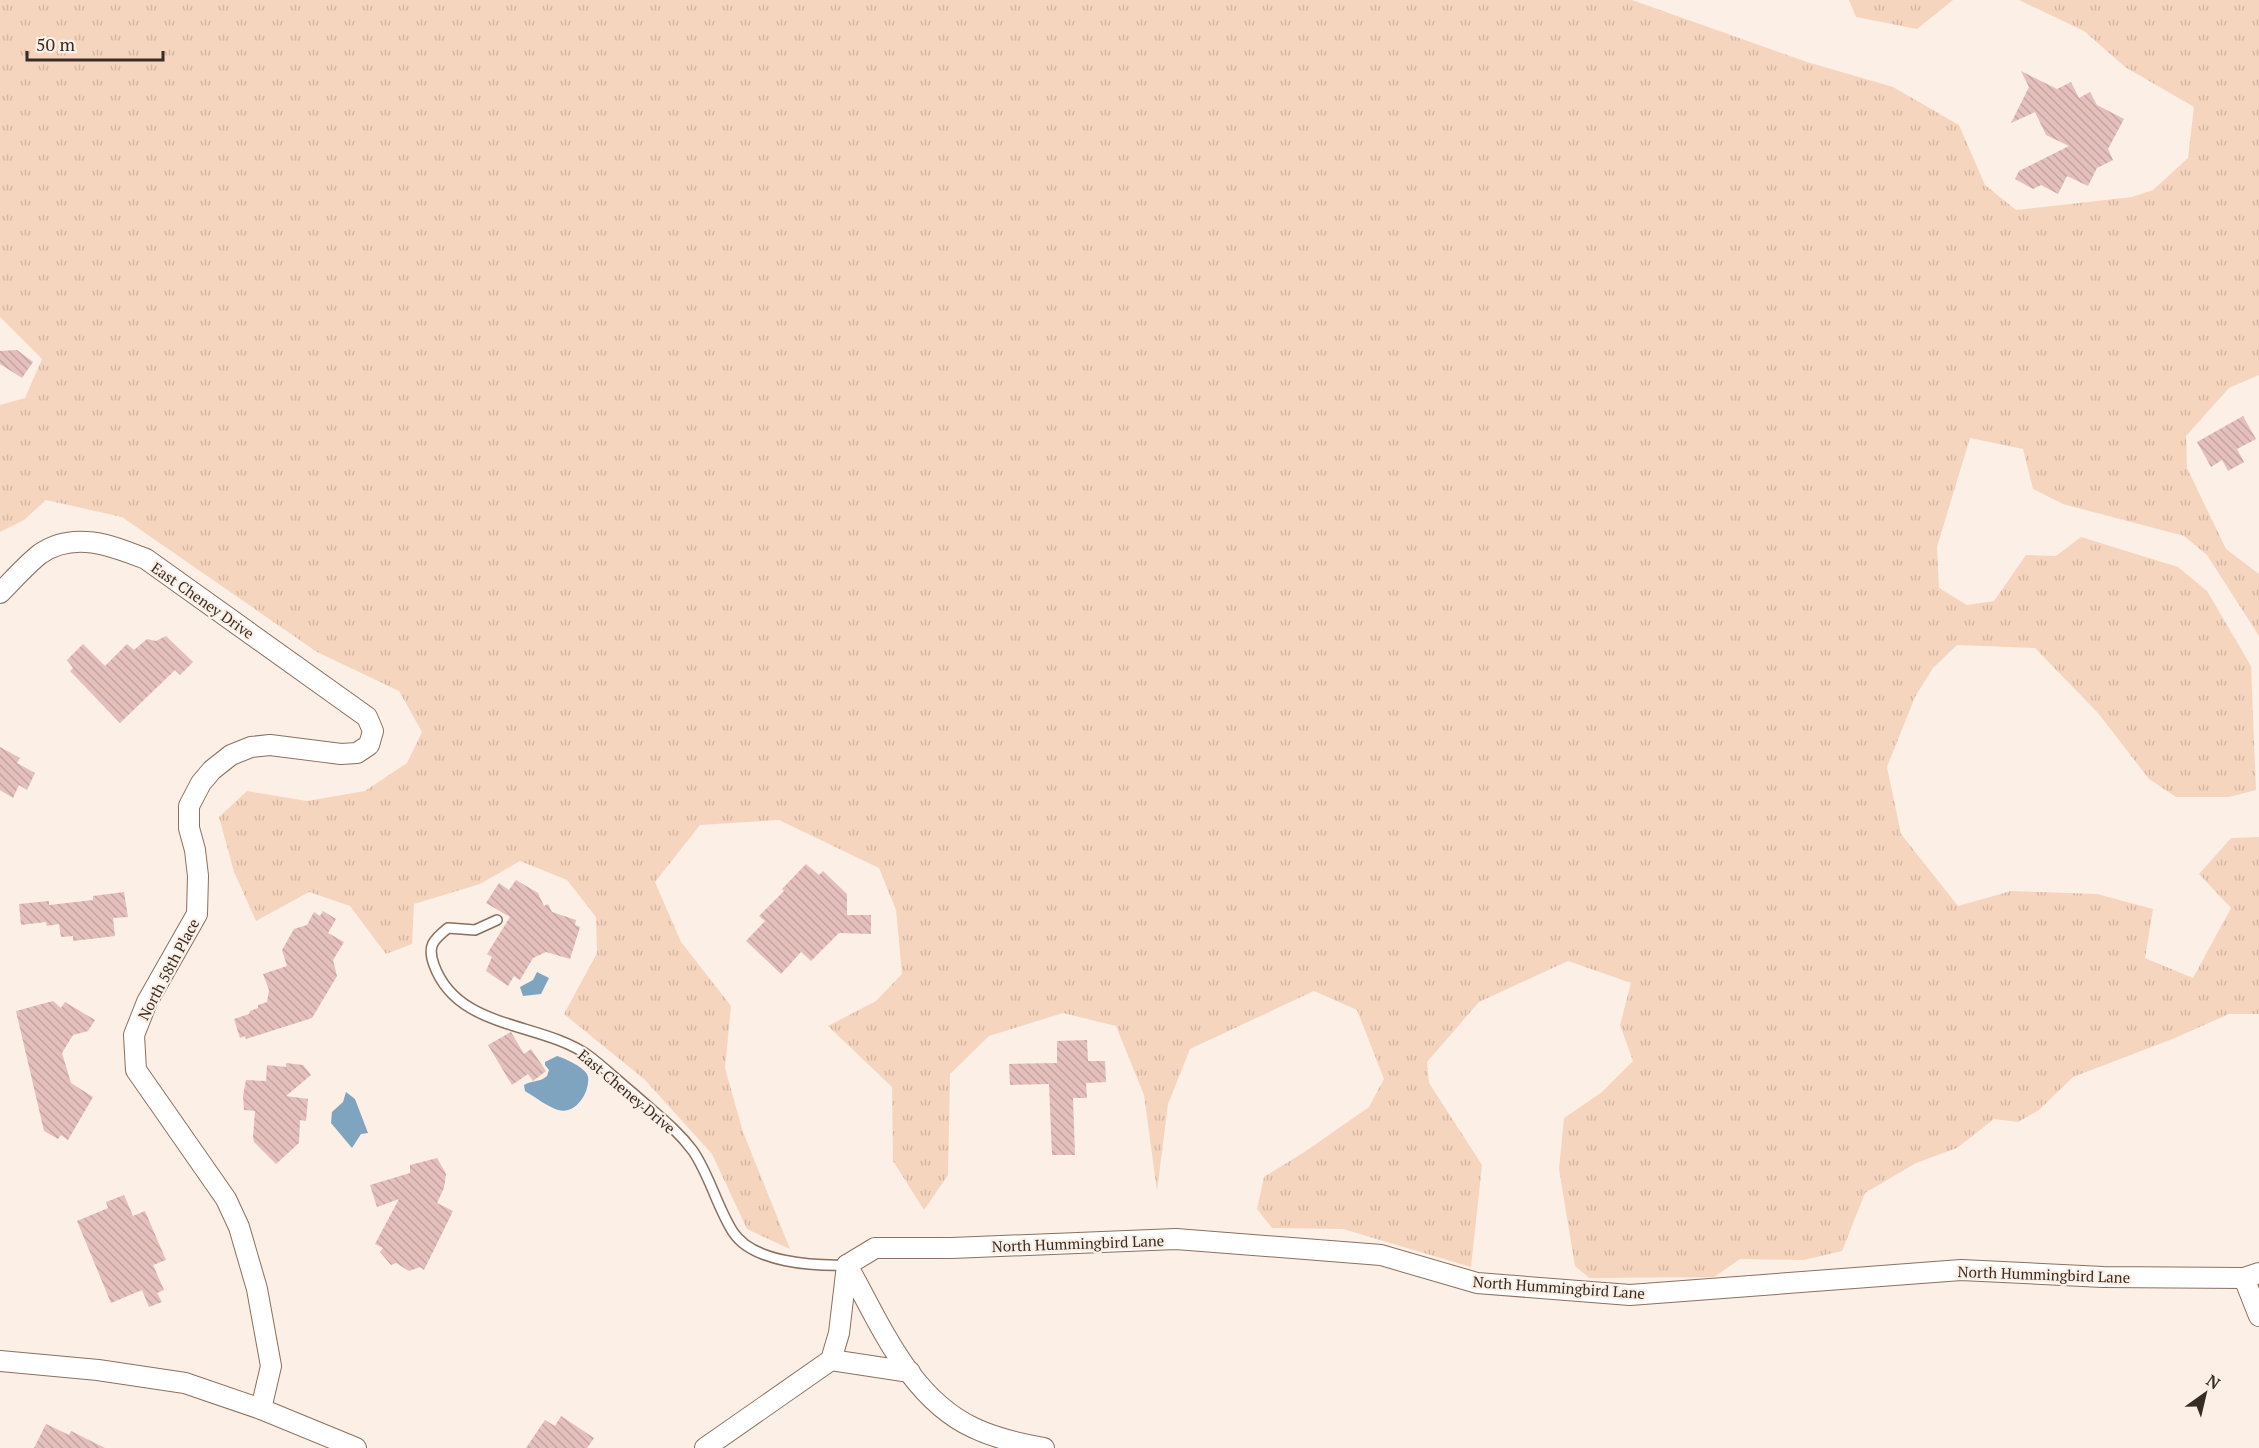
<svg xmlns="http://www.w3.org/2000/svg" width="2259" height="1448" viewBox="0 0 2259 1448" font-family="'PT Serif',serif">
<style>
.grass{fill:url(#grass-tufts)}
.water{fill:#7fa4bf}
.building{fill:url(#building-back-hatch)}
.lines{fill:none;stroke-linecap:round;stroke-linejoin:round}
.service-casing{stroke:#8b705e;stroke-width:12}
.minor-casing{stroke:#8b705e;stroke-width:22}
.service{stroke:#fff;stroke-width:9}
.minor{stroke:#fff;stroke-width:20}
.labels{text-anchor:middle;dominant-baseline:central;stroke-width:4.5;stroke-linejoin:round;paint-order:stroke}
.street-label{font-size:15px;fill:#372c24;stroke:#fbefe6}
</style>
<defs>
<pattern id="grass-tufts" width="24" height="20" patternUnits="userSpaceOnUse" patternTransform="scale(1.5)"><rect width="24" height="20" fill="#f6d5be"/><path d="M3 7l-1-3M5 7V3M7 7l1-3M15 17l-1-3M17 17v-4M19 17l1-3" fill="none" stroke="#d4b7a3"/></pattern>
<pattern id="building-back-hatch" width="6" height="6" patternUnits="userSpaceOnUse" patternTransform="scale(1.5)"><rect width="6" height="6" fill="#e4bfbb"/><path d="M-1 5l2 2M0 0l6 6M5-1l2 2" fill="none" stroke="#c4a4a1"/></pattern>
</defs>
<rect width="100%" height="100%" fill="#fbefe6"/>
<!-- grass -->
<g class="grass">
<polygon points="0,0 1632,0 1807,62 1893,87 1959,125 1985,185 2016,210 2132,197 2153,190 2188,158 2194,107 2125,67 2084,31 2019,0 2259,0 2259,375 2229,388 2186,436 2187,468 2226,549 2259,574 2259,636 2207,555 2184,536 2063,504 2033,489 2023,449 1970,438 1937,547 1939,588 1967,605 1994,601 2026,555 2056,556 2081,537 2178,567 2207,591 2251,666 2256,790 2229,797 2176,797 2149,779 2098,713 2035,648 1957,645 1933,668 1915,697 1887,767 1901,834 1958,906 2011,891 2097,894 2153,909 2145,958 2193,978 2231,908 2199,874 2231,838 2259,837 2259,1014 2229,1014 2175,1038 2073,1077 2039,1110 2018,1122 1994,1119 1957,1148 1916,1163 1865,1193 1842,1251 1804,1260 1740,1259 1714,1277 1589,1278 1575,1266 1559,1169 1564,1118 1602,1092 1633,1061 1620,1025 1631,983 1568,961 1479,1002 1427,1062 1429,1083 1482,1165 1471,1267 1343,1229 1272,1228 1257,1209 1264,1177 1306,1151 1369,1107 1384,1079 1357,1010 1314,991 1190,1049 1168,1104 1157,1191 1144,1095 1116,1026 1063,1013 989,1036 950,1074 948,1175 924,1210 893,1161 892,1087 828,1026 876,1001 902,974 896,910 879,868 779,820 700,825 655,882 681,942 731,1006 725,1068 743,1132 790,1249 747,1229 712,1154 644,1079 564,1014 597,953 596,917 567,880 520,861 480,884 414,904 412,944 386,954 350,906 309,892 256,921 234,872 219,817 247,791 307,801 365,791 407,763 422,732 399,691 317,652 122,517 46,500 24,520 0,532 0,405 25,398 42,359 0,317"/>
<polygon points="1849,0 1953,0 1917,29 1856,17"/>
</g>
<!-- water -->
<g class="water">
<polygon points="537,972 549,978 541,994 523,996 520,987 533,980"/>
<path d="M557,1056C564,1058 587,1068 588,1077C590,1091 577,1115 558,1110C548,1107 535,1097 525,1091L524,1085C532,1080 539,1083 547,1076L549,1070L545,1065V1062Z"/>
<polygon points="346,1092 355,1099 368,1133 361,1134 352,1148 331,1123 332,1112 343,1102"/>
</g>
<!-- building -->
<g class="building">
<polygon points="2021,71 2057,89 2071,82 2079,98 2090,92 2097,105 2124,119 2108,149 2113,160 2097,168 2088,186 2067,176 2058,194 2041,185 2033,189 2015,179 2019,171 2069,146 2046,135 2035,112 2011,123 2029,87"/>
<polygon points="17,350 33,362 22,378 0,364 0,351"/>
<polygon points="2243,416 2256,439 2237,449 2244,462 2228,471 2222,460 2211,467 2197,442"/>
<polygon points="166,636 193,662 180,675 175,670 120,723 70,671 73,668 67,660 83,644 105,666 127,644 134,650 147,639 156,641"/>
<polygon points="0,747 20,758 17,763 35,773 27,790 19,785 13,798 0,790"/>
<polygon points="806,864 819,875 823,871 847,894 847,915 871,915 871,934 839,933 811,961 801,952 781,974 746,941 765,921 759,916 784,891 782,889"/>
<polygon points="516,880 538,893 544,906 548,904 552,912 576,920 575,925 580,927 570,959 546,952 533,958 520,980 514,976 508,986 486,971 492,957 487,954 510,917 486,903 499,883 509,890"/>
<polygon points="124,892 128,917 113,918 115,936 73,941 73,936 61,937 59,924 47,926 46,922 21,925 19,904 49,901 49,905 93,900 93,896"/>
<polygon points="323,911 336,919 328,933 344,942 333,960 337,976 312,1018 246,1039 245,1036 240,1038 234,1019 249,1014 250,1011 258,1008 258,1005 267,1002 269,990 263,974 287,966 282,950 294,929 307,925 314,912 320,916"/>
<polygon points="53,1001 61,1008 65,1002 95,1020 88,1031 73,1035 62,1053 71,1083 93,1097 68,1140 61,1135 58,1139 44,1131 16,1011"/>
<polygon points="511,1032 524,1054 531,1049 546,1071 533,1081 528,1074 512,1085 488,1045"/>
<polygon points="1087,1040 1088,1061 1105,1061 1106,1082 1086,1083 1087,1098 1073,1098 1075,1155 1052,1155 1049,1084 1010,1085 1009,1064 1057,1063 1057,1041"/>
<polygon points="286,1063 303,1065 311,1075 286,1096 308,1099 306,1121 300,1120 299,1143 276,1164 254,1142 253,1137 255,1111 244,1110 243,1096 246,1080 266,1081 267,1065 286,1067"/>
<polygon points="437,1158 446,1174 444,1188 437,1203 453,1211 424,1270 420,1267 409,1271 396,1263 391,1265 380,1252 383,1248 375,1244 399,1199 377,1207 370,1185 410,1173 410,1165"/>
<polygon points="124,1195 133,1216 145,1211 166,1260 153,1265 164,1290 157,1293 162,1302 149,1307 142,1290 111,1303 77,1221 108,1208 106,1202"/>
<polygon points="561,1416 594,1438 587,1448 526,1448 545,1420 555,1426"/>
<polygon points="46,1424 69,1435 71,1431 105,1448 34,1448"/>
</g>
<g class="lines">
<defs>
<path id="service" d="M497,920L475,930L448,928C433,940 427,946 434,965C458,1031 541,1021 589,1056C605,1068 619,1082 634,1094C655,1113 676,1128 693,1151C710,1176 717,1207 733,1232C753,1263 814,1266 847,1265"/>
<g id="minor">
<path d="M0,593C13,580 26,565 40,554C74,530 113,546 146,559L367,717L373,731L369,745L357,753L341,754L270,745L251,747L231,755L212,770L201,783L189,806V828L195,850L198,876L197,914L147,1002L134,1035L136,1070L226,1199L239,1227L257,1289L271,1366L261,1409"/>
<polyline points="847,1265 875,1248 952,1248 1176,1239 1381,1255 1477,1283 1630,1295 1961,1270 2103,1277 2244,1278 2259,1273"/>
<path d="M847,1265C880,1323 909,1398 974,1428C995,1438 1021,1444 1044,1448"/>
<polyline points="2244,1278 2259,1316"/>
<polyline points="831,1360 910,1372"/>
<polyline points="0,1361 98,1370 185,1383 261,1409 356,1448"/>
<polyline points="705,1448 831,1360 839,1333 847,1265"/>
</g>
</defs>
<!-- service casing -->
<use href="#service" class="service-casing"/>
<!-- minor casing -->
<use href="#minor" class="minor-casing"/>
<!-- service -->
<use href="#service" class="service"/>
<!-- minor -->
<use href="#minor" class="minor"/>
</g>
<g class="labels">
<!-- street labels -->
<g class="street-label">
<text transform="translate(203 600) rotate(35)">East Cheney Drive</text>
<text transform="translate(168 969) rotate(-62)">North 58th Place</text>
<text transform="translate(627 1091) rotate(40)">East Cheney Drive</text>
<text transform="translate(1078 1243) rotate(-2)">North Hummingbird Lane</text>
<text transform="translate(2044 1274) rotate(2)">North Hummingbird Lane</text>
<text transform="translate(1559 1287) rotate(4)">North Hummingbird Lane</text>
</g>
</g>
<!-- north arrow -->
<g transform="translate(2205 1394) rotate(34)" stroke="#fbefe6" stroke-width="4.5" paint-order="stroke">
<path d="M0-4.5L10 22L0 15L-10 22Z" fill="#372c24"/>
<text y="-9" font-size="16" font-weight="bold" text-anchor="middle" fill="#372c24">N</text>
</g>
<!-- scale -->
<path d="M27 51v9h136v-9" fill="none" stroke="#372c24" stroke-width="3"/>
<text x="36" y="51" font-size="18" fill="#372c24" stroke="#fbefe6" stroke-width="4.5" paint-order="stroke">50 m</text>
</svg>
